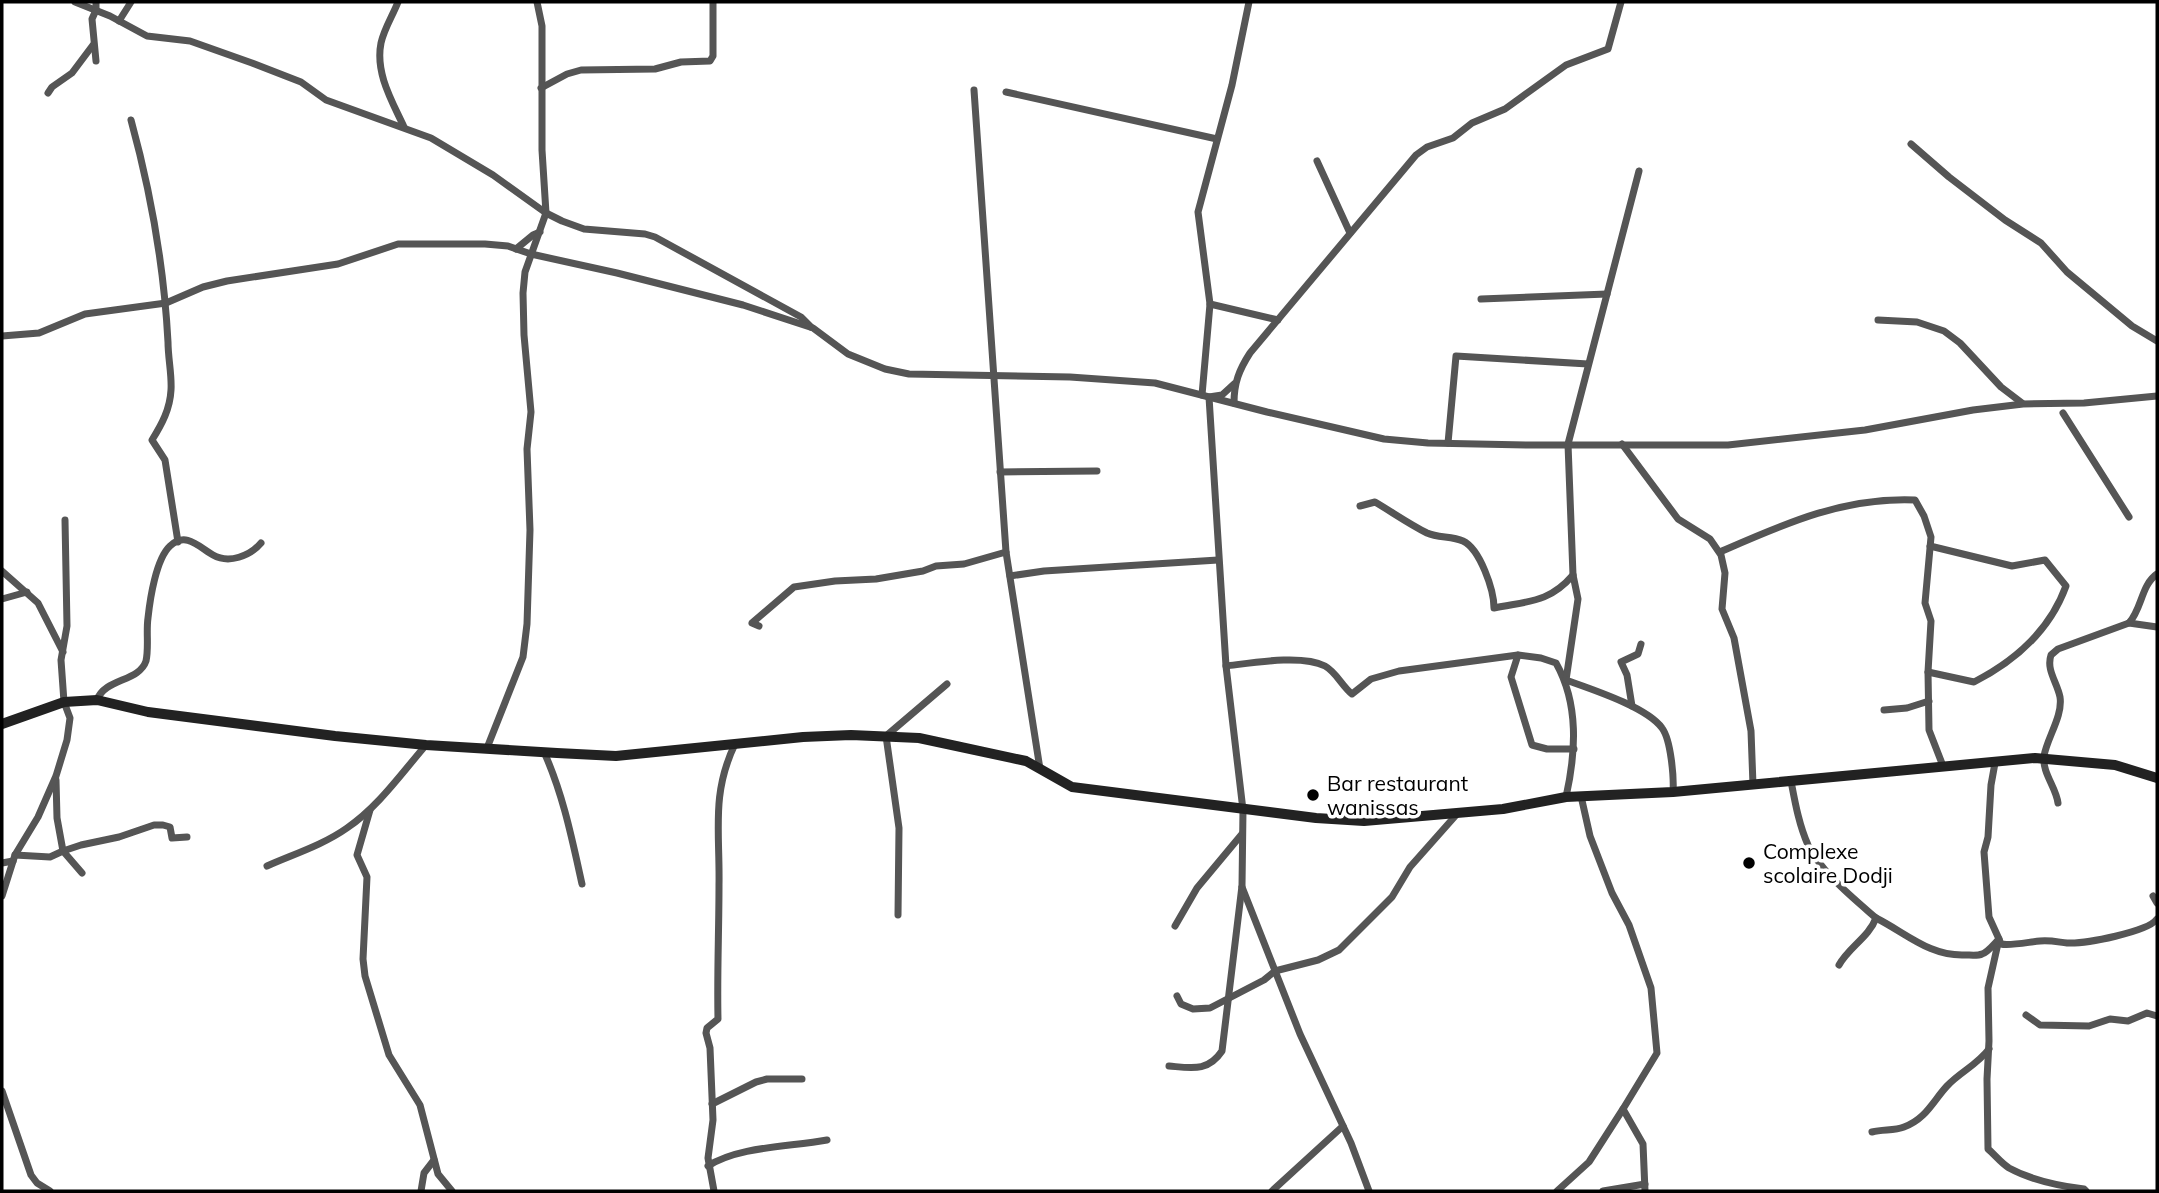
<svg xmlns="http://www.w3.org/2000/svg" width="2159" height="1193" viewBox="0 0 2159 1193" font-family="Mulish,sans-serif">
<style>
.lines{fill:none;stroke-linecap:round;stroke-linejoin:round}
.street{stroke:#555;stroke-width:7}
.secondary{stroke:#222;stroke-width:10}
.poi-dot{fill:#000;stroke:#fff;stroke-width:2.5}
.labels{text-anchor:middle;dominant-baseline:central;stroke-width:7;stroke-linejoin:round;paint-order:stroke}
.poi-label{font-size:21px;fill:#000;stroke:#fff;text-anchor:start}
</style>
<rect width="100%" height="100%" fill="#fff"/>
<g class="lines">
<!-- street -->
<g class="street">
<polyline points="75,2 110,16 147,36 190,41 252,63 301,82 326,100 431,138 493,175 546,213 562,221 584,229 645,234 655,237 801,317 811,327"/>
<polyline points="96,2 96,10 92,19 96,61"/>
<path d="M398,2C393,15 384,29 381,43C375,73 392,101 404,127"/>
<polyline points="119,21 131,2"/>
<polyline points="541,88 567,74 581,70 655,69 681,62 710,61 713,56 713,2"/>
<polyline points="974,90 1006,552 1040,769"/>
<polyline points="1006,92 1217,139"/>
<polyline points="48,93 52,87 72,73 93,45"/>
<path d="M131,120C151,193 164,266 168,342C168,358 172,375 171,390C170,409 162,424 152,440L165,460L178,542"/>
<polyline points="1911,144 1949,177 2005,220 2041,243 2067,272 2132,326 2157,341"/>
<polyline points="1317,161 1350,233"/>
<polyline points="516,249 533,235 540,232"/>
<polyline points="1481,299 1607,294"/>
<polyline points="1210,304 1278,320"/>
<polyline points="1878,320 1917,322 1944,331 1960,343 2001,387 2022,403"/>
<polyline points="2,336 39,333 85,314 166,303 203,287 227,281 338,264 398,244 485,244 508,246 531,254 617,273 743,305 813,328 848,354 885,369 909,374 1070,377 1155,383 1267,412 1384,439 1428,443 1528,445 1728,445 1865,430 1973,410 2023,404 2084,403 2157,396"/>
<polyline points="1202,395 1210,304 1198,212 1232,85 1249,2"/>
<path d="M1234,403C1234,383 1239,370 1250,353L1416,155L1427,147L1453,138L1472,123L1505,109L1566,65L1608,49L1621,2"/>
<polyline points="2063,413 2129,517"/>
<polyline points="1448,443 1456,356 1588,364"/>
<polyline points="1622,444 1678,519 1710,539 1721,555 1725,573 1722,609 1734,638 1751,731 1753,785"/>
<polyline points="1000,472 1097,471"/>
<path d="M1360,506L1375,502C1392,512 1409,524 1427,533C1438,538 1452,536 1463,541C1480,549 1494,590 1494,608C1528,601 1549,603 1573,575"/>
<path d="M1720,552C1784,524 1843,497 1915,500L1924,516L1931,537L1925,603L1931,621L1928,672L1929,730L1943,766"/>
<polyline points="2,571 38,603 63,652"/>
<polyline points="1010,576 1044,571 1218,560"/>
<polyline points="2,599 27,592"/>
<polyline points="2129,623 2157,627"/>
<polyline points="759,626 752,623 794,587 835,581 876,579 923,571 936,566 964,564 1006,552"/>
<polyline points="1518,655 1511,677 1532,745 1547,749 1574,749"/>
<path d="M1226,666C1251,663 1302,654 1325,666C1336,672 1342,686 1352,694L1371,679L1399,671L1518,655L1541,658L1556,663C1579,704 1576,752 1566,797"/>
<path d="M1928,672L1974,682C2015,661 2050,630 2066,586L2045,560L2012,566L1930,546"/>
<polyline points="1566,680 1578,599 1573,575 1568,444 1639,171"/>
<path d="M1566,680C1591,689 1647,707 1662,728C1671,740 1674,778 1673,792"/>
<path d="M97,700C105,678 139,682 146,661C149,648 146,631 148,618C150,599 156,559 170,546C186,531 199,547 213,555C229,564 250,556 261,543"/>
<polyline points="1632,706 1627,675 1621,662 1638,654 1641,644"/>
<polyline points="1884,710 1907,708 1929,701"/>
<polyline points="487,748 523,657 527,624 530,530 527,449 531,412 524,335 523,293 525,272 546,213 542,150 542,26 537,2"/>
<path d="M544,752C563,794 572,839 582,884"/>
<path d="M1995,763L1991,785L1988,837L1984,852L1989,917L1999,939L1988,988L1989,1041L1987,1079L1988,1149C1995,1155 2001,1163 2009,1168C2031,1180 2060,1186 2084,1189L2086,1191"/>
<polyline points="56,780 57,818 63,851 81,845 119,837 154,825 163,825 170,827 172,838 187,837"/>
<path d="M1791,781C1795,802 1799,825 1808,845C1822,873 1853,898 1876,918C1869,937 1849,947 1839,965"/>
<polyline points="1581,796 1590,836 1612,893 1629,925 1651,988 1657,1053 1623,1109 1643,1144 1645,1191"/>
<path d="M2058,803C2056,787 2042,773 2044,756C2047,738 2063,716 2060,697C2057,682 2046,670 2051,655L2058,649L2129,623C2142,609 2141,585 2157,574"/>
<polyline points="370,810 357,855 367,877 363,959 365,976 389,1055 420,1105 438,1174 452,1191"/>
<polyline points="15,855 50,857 63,851 82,873"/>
<polyline points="2,863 13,861"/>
<path d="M267,866C294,854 323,845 347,828C378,807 401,774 426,745"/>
<polyline points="1242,887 1300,1034 1351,1143 1369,1191"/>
<polyline points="2,896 15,855 38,817 56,776 67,740 70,718 64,702 61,660 67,626 65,520"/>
<polyline points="2153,896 2157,903"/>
<polyline points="898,915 899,828 886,736 947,684"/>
<path d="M1876,918C1906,933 1930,957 1966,955C1970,955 1978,956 1982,954C1988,952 1994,944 1999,939L2001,944C2010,946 2029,942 2040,941C2050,940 2058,942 2067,943C2085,944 2148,932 2157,919"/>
<polyline points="1175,926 1197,888 1242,834"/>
<polyline points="1177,996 1181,1004 1193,1009 1210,1008 1264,980 1275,971 1318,960 1339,950 1392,897 1410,867 1457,814"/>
<polyline points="2026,1015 2040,1025 2089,1026 2110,1019 2128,1021 2147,1013 2157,1016"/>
<path d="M1169,1066C1192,1068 1208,1072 1222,1051L1242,886L1243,810L1226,666L1209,397L1222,395L1234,384"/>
<polyline points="2,1091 31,1175 37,1183 50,1191"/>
<polyline points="712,1104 756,1082 767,1079 802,1079"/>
<path d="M1872,1132C1883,1129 1894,1131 1904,1127C1926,1119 1933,1101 1947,1086C1960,1072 1977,1065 1989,1049"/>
<path d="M708,1166C739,1146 790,1147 827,1140"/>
<polyline points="421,1191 424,1173 434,1160"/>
<path d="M714,1191L708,1158L713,1120L710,1048L706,1033L707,1028L718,1019C717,975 719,930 719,885C720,832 711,794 735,744"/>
<polyline points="1272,1191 1343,1126"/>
<polyline points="1557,1191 1589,1162 1623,1109"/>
<polyline points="1603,1191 1645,1184"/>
</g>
<!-- secondary -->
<polyline class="secondary" points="2,724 64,702 97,700 148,712 335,736 426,745 557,753 616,756 803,737 851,735 919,738 1026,761 1072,787 1316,818 1364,821 1503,809 1566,797 1673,792 2035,758 2115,765 2157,778"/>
</g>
<!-- markers -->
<g class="poi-dot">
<circle cx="1313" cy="795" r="7"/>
<circle cx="1749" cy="863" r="7"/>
</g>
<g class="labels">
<!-- poi labels -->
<g class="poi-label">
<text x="1327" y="783">Bar restaurant<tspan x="1327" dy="24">wanissas</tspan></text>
<text x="1763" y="851">Complexe<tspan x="1763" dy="24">scolaire Dodji</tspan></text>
</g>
</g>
<!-- border -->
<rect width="2159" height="1193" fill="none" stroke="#000000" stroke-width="7"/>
</svg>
